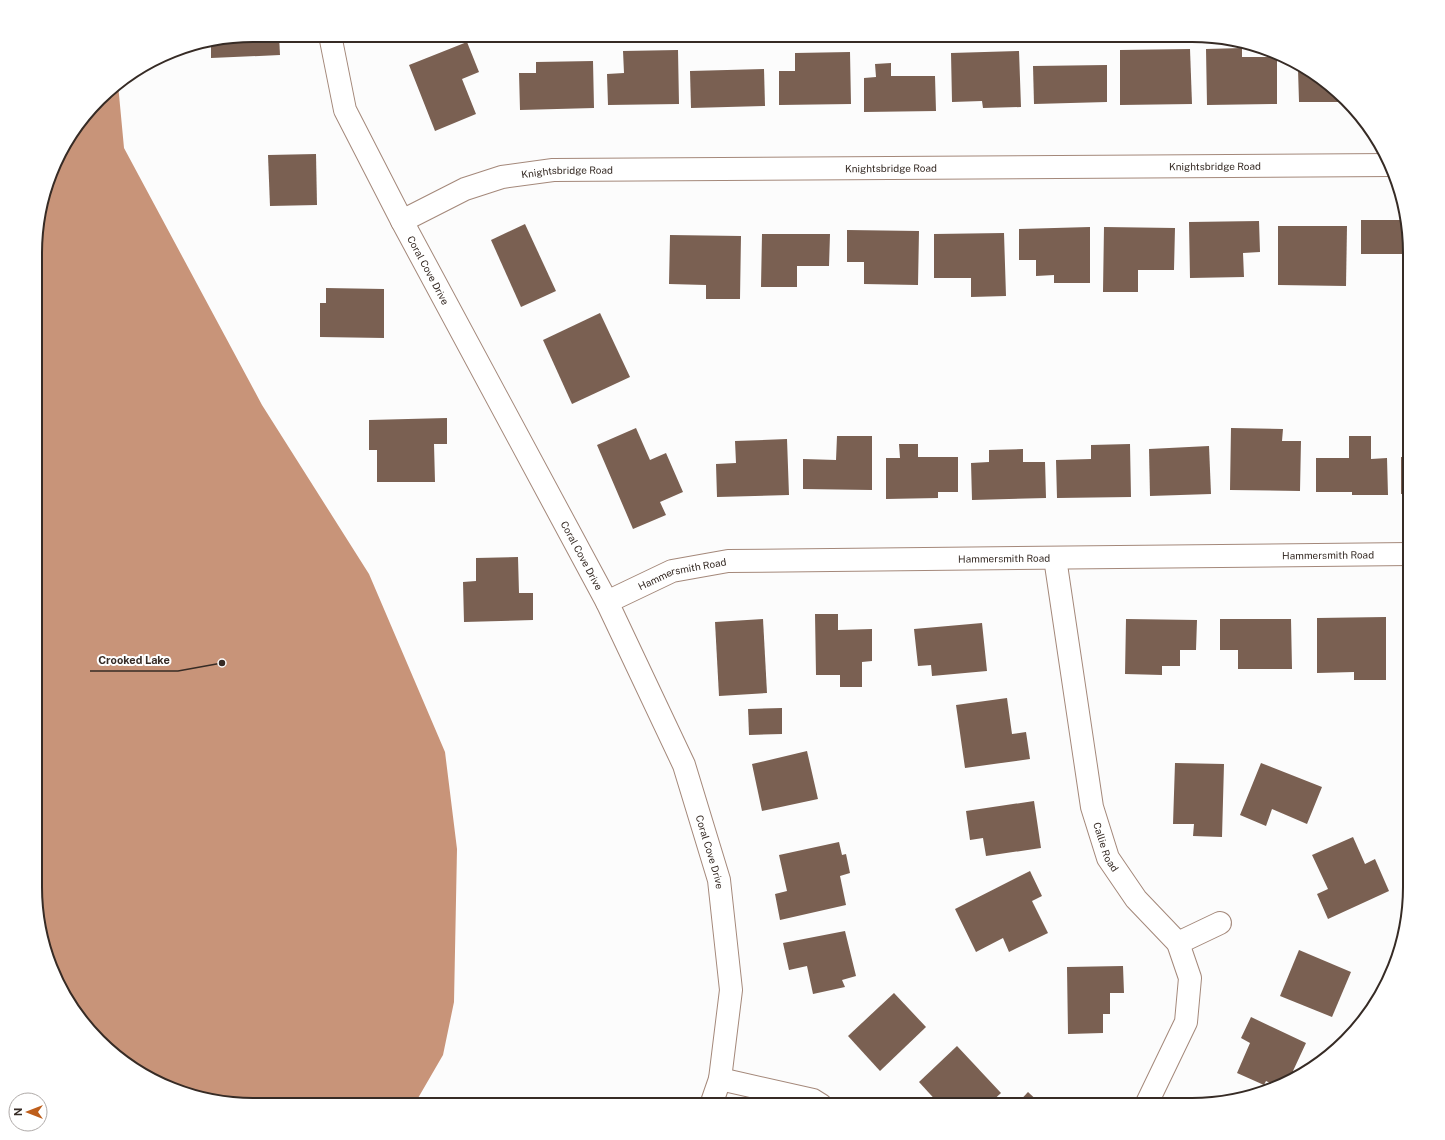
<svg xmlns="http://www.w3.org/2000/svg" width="1445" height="1140" viewBox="0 0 1445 1140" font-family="'Public Sans',sans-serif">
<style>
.water{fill:#c89479}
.building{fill:#7a6052}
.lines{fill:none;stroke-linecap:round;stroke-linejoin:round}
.street-casing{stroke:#a4887a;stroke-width:24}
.street{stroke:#fff;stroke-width:22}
.labels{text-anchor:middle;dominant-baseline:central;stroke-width:4;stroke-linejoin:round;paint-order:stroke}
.street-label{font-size:10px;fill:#362b25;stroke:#fff}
.rim{fill:none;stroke:#362b25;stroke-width:2}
.leader{fill:none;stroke:#362b25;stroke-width:1.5}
.callout-dot{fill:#362b25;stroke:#fff;stroke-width:1.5}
.callout-label{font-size:11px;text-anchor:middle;font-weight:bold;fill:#362b25;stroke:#fff;stroke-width:4;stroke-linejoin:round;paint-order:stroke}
</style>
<rect width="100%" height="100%" fill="#fcfcfc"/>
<!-- water -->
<polygon class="water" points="118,84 124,148 262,405 369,574 445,752 457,849 454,1002 443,1055 414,1105 239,1105 169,1088 109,1051 57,983 35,901 37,224 64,144 110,89"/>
<!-- building -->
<g class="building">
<polygon points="253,35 279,35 280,55 211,58 211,42"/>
<polygon points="467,42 479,72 462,79 476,114 435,131 409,65"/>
<polygon points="1242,48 1242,57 1277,57 1277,104 1207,105 1206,49"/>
<polygon points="1190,49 1192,104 1120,105 1120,50"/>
<polygon points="678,50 679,104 608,105 607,74 624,73 623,51"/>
<polygon points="1019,51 1021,107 983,108 982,101 952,102 951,53"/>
<polygon points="850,52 851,104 779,105 779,71 795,71 795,53"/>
<polygon points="593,61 594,108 520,110 519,73 536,73 536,62"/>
<polygon points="891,63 891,76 935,76 936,111 864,112 864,78 876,77 875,64"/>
<polygon points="1107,65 1107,102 1034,104 1033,66"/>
<polygon points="764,69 765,106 691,108 690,71"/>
<polygon points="1298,69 1303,69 1336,89 1347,102 1299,102"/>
<polygon points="316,154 317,205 270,206 268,155"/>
<polygon points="1361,220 1403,220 1410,254 1361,254"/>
<polygon points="1259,221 1260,252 1243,253 1244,277 1190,278 1189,222"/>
<polygon points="525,224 556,291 521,307 491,240"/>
<polygon points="1278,226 1347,226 1346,286 1278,285"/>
<polygon points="1090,227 1090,283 1054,283 1054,275 1036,276 1036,260 1019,260 1019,229"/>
<polygon points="1104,227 1175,228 1174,270 1138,270 1138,292 1103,292"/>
<polygon points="847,230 919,231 918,285 864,284 864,262 847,262"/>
<polygon points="1004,233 1006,296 971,297 971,278 934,278 934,234"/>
<polygon points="762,234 830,234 829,266 797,266 797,287 761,287"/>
<polygon points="670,235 741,236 740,299 706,299 706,285 669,284"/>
<polygon points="326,288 384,289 384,338 320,337 320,303 326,303"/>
<polygon points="600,313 630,377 572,404 543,340"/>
<polygon points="447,418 447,444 434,444 435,482 377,482 377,450 369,450 369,420"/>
<polygon points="636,428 650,460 666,453 683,492 660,502 666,515 633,529 597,445"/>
<polygon points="1231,428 1283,429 1282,441 1301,441 1300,491 1230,490"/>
<polygon points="837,436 872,436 872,490 803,489 803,459 836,460"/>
<polygon points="1349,436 1371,436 1371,459 1387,458 1388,495 1352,495 1352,492 1316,492 1316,458 1349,458"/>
<polygon points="787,439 789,495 717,497 716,464 736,463 735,441"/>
<polygon points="899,444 918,444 918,457 958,457 958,492 938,492 938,498 886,499 886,458 900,458"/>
<polygon points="1130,444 1131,497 1057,498 1056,460 1091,459 1091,445"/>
<polygon points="1209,446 1211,494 1150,496 1149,449"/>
<polygon points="1023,449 1023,462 1045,462 1046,498 972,500 971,463 989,462 989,450"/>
<rect x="1401" y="457" width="9" height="37"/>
<polygon points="518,557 519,593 533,593 533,620 464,622 463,582 476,581 476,558"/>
<polygon points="815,614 838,614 838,630 872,629 872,661 862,662 862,687 840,687 840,675 816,675"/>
<polygon points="1386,617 1386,680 1354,680 1354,672 1317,673 1317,618"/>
<polygon points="763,619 767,693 719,696 715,622"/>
<polygon points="1126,619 1197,620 1196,650 1180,650 1180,666 1162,666 1162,675 1125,674"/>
<polygon points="1220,619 1291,619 1292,669 1238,669 1238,650 1220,650"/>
<polygon points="982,623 987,671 932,676 931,665 918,666 914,629"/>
<polygon points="1007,698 1012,734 1026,732 1030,759 965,768 956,705"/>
<polygon points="782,708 782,734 749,735 748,709"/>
<polygon points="807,751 818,799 762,811 752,764"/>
<polygon points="1175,763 1224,764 1222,837 1193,836 1194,824 1173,824"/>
<polygon points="1261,763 1322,787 1307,824 1272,809 1266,826 1240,815"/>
<polygon points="1034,801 1041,848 986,856 983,838 970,840 966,811"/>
<polygon points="1353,837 1365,864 1375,859 1389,891 1328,919 1317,894 1328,889 1312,855"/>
<polygon points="839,842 842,855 846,854 850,873 840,876 846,905 780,920 775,894 787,891 779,855"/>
<polygon points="1030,871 1042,896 1032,901 1048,933 1009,952 1003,938 976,952 955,909"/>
<polygon points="845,931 856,976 842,980 845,987 813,994 807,966 789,970 783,943"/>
<polygon points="1299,950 1351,972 1332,1017 1280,996"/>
<polygon points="1123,966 1124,993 1110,993 1110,1014 1103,1014 1103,1033 1068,1034 1067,967"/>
<polygon points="894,993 926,1027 880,1071 848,1036"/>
<polygon points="1251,1017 1306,1043 1293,1071 1297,1074 1296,1078 1278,1087 1266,1081 1264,1085 1237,1073 1250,1043 1241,1038"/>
<polygon points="957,1046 1001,1093 988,1105 940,1105 919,1082"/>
<polygon points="1028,1092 1042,1105 1016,1105"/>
</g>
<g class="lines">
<defs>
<g id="street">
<path id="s1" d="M330,35L345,110L402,221L607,602L684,765L719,880L731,990L720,1079L711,1105"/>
<path id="s2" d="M402,221L465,189L502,177L553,170L1391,165"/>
<path id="s3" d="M1055,558L1092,807L1108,858L1136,899L1178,943L1190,978L1186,1022L1146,1105"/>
<path id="s4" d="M607,602L672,571L728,561L1410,554"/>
<polyline points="1178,943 1220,923"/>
<polyline points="720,1079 813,1100 821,1105"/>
</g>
</defs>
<!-- street casing -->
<use href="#street" class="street-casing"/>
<!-- street -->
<use href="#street" class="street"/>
</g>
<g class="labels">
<!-- street labels -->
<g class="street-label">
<text stroke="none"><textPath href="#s2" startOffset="823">Knightsbridge Road</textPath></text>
<text stroke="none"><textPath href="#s2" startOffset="499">Knightsbridge Road</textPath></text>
<text stroke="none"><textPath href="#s2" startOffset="175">Knightsbridge Road</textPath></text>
<text stroke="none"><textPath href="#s1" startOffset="257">Coral Cove Drive</textPath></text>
<text stroke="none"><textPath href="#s4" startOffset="729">Hammersmith Road</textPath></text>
<text stroke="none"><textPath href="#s1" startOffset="581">Coral Cove Drive</textPath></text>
<text stroke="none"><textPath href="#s4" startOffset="405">Hammersmith Road</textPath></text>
<text stroke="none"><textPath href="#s4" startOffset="81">Hammersmith Road</textPath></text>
<text stroke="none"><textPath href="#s3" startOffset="294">Callie Road</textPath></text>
<text stroke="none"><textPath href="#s1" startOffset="905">Coral Cove Drive</textPath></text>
</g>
</g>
<!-- crop -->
<path d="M0 0H1445V1140H0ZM253 42H1192A211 211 0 0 1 1403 253V887A211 211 0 0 1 1192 1098H253A211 211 0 0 1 42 887V253A211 211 0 0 1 253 42Z" fill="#fff" fill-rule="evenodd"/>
<path class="rim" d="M253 42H1192A211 211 0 0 1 1403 253V887A211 211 0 0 1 1192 1098H253A211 211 0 0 1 42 887V253A211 211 0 0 1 253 42Z"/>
<!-- callouts -->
<path class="leader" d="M222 663L178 671H90"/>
<circle class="callout-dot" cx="222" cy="663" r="4"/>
<g class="callout-label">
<text x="134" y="664">Crooked Lake</text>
</g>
<!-- north arrow -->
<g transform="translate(28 1112) rotate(270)"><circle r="19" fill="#ffffff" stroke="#afaaa8"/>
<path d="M0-3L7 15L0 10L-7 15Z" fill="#be5e1b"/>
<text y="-6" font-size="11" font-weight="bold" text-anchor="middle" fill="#362b25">N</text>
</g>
</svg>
